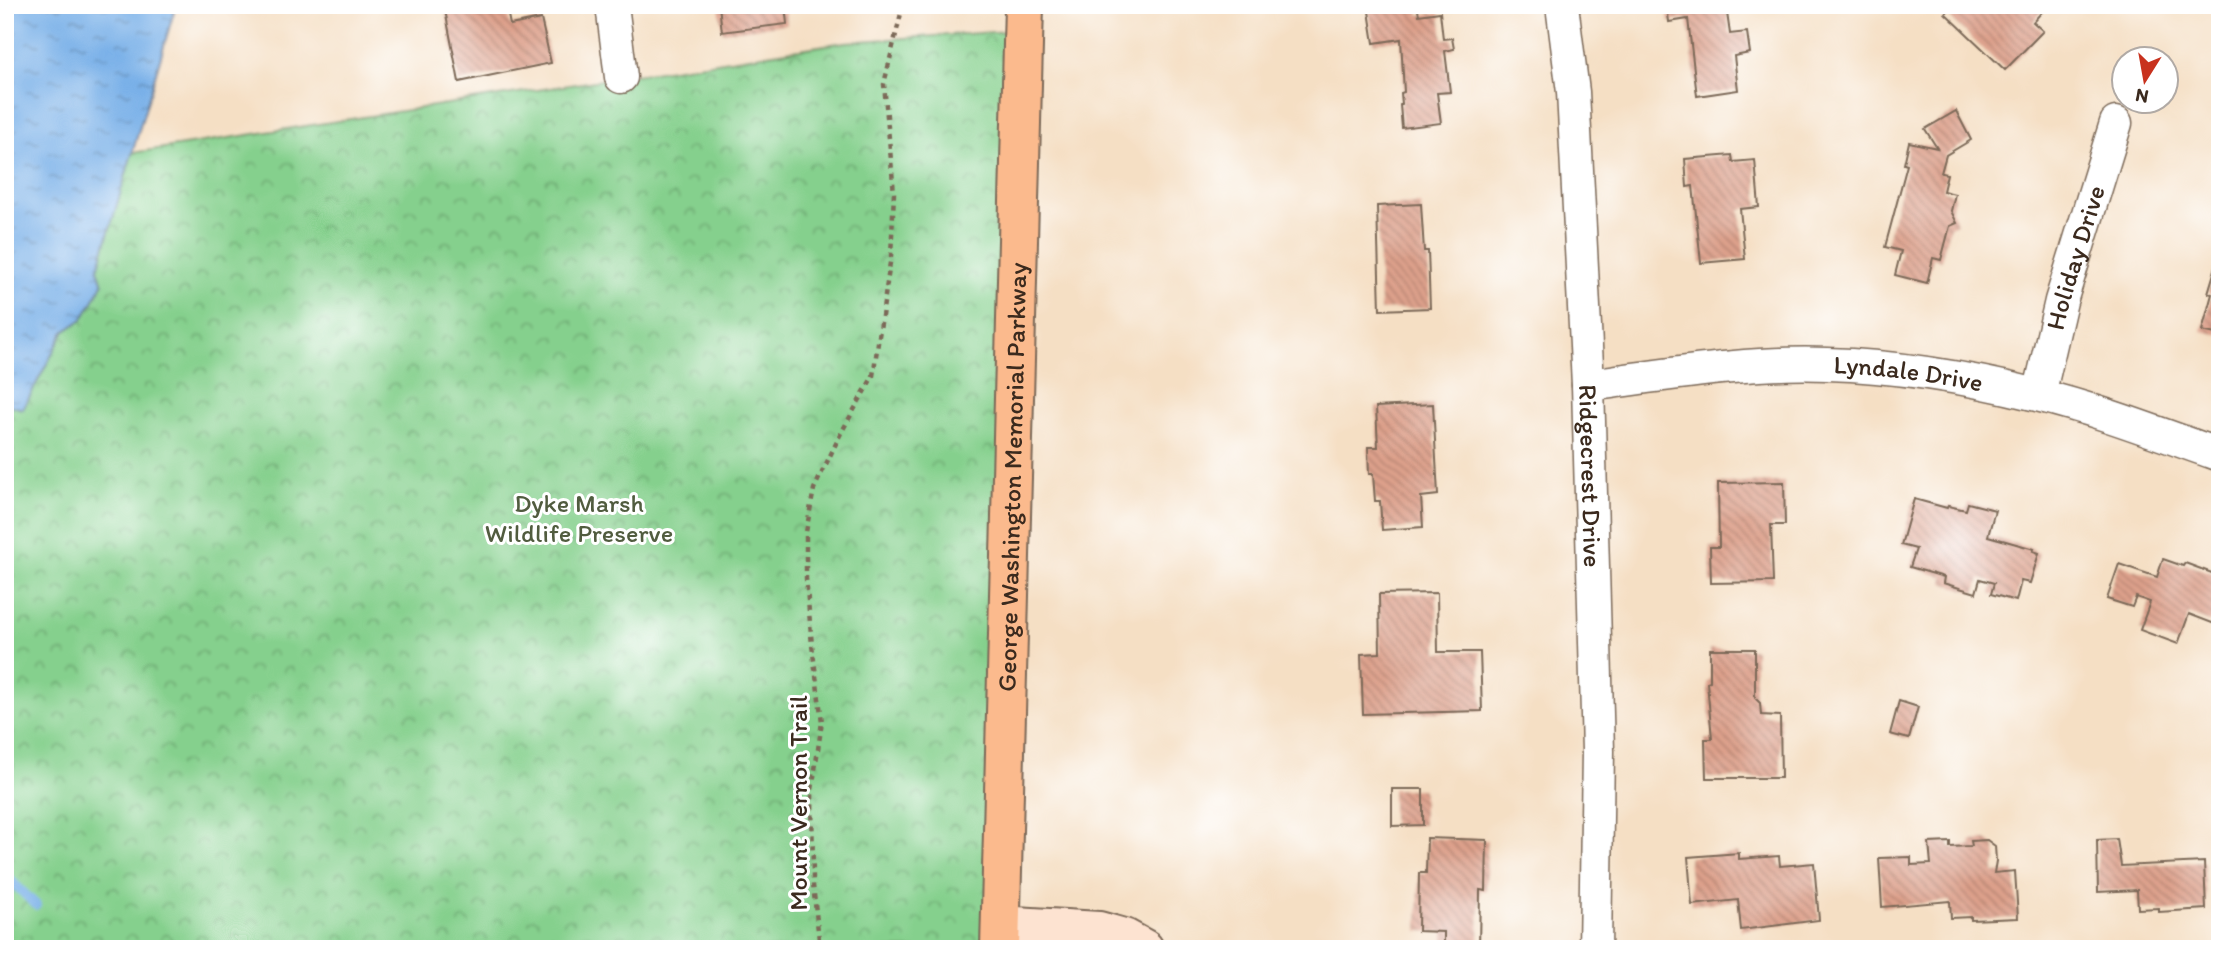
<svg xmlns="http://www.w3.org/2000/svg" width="2225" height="954" viewBox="0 0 2225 954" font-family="Itim,sans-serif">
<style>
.park{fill:url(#park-crowns);stroke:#607d56;stroke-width:2}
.water{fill:url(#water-ripples);stroke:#5a6d83;stroke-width:2}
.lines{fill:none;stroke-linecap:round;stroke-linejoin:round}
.stream{stroke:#79b0e8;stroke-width:10}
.building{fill:url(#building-back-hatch)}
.street-casing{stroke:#7c6958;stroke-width:35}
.secondary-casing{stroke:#7c6958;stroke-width:42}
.primary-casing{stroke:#7c6958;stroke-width:42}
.path{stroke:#7c6958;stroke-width:4.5;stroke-dasharray:5 5;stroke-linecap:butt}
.street{stroke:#fff;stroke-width:32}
.secondary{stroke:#fde3d1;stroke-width:38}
.primary{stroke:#fbba8d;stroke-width:38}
.labels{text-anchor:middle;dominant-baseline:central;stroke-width:6;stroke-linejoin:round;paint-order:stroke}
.street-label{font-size:26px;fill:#3b2a1e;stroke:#fff}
.park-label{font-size:26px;fill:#515c3f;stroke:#fff}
</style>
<defs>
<pattern id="park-crowns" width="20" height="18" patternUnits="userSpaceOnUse" patternTransform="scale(1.75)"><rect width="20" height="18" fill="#85d08d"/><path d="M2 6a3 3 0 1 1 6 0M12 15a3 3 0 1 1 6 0" fill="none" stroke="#6ea973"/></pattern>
<pattern id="water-ripples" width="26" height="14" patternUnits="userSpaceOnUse" patternTransform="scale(1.75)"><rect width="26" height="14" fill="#79b0e8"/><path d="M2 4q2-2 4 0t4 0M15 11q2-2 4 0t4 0" fill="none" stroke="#648fbb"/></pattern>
<pattern id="building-back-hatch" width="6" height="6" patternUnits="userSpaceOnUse" patternTransform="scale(1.75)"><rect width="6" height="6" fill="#dda08b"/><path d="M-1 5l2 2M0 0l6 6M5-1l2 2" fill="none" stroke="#b48371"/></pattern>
</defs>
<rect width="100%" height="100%" fill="#fff"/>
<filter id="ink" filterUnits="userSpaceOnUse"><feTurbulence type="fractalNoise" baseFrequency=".0143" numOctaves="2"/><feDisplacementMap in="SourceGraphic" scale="14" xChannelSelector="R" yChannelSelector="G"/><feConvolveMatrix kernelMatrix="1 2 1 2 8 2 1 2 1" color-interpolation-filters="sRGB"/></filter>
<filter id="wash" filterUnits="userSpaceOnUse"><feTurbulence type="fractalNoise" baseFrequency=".00686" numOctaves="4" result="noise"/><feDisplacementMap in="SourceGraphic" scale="28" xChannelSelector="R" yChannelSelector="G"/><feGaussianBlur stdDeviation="1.57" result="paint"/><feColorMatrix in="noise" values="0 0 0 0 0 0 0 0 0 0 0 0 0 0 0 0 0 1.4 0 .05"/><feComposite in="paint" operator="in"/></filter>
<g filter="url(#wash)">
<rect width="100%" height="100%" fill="#f5dfc4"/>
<!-- park -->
<polygon class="park" points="1024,30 999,949 5,949 5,160 132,153 845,42"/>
<!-- water -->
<polygon class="water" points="5,5 176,5 98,269 103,284 83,319 64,332 23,409 5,404"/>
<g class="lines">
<!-- stream -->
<polyline class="stream" points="5,875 36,905"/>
</g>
<g id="blocks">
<!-- building -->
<g class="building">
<polygon points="444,5 506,5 510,25 541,19 551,63 459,82"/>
<polygon points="719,5 785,5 787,24 722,32"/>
<polygon points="1368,5 1417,5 1419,15 1440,12 1443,39 1452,38 1454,49 1445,51 1450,92 1437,93 1441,123 1402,128 1400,105 1402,104 1401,93 1404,92 1401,39 1374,43"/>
<polygon points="1667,5 1753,5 1754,9 1727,13 1730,34 1747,32 1750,53 1734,56 1738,90 1697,96 1688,19 1669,22"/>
<polygon points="1953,5 2048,5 2033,22 2043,31 2005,70 1945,13"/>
<polygon points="1956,111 1971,140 1946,155 1941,173 1947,174 1943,191 1955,194 1951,211 1957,223 1950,226 1941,260 1933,258 1927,283 1895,275 1901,251 1885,247 1907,165 1904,164 1909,142 1937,148 1925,129"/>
<polygon points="1732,155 1733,162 1755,160 1759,207 1740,209 1745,259 1701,263 1693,186 1687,187 1685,159"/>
<polygon points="1421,204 1424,251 1428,251 1430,308 1380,310 1377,206"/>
<polygon points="2220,253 2220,335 2202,331 2212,294 2208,293"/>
<polygon points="1433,404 1438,495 1421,497 1423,527 1382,530 1380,501 1375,501 1373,474 1369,474 1368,447 1378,447 1376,407"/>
<polygon points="1784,482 1785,525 1771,525 1773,582 1711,583 1710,547 1719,547 1718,483"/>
<polygon points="1914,499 1947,508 1948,506 1966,510 1968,503 1995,510 1988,536 2034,549 2033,551 2039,553 2030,583 2021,581 2016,601 1991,594 1994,583 1980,579 1976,593 1943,583 1944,577 1910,567 1916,549 1901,545"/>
<polygon points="2163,559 2183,566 2185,563 2220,576 2220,626 2189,614 2178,644 2140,630 2150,602 2136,597 2132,607 2107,599 2119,564 2157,577"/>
<polygon points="1437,593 1438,652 1480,652 1482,711 1363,714 1361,654 1380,653 1379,594"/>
<polygon points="1710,649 1755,649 1755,698 1760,703 1761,715 1780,716 1781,778 1706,778 1705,739 1712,739 1707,682 1710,681"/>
<polygon points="1899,701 1918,707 1909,739 1890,734"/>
<polygon points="1392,789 1423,789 1423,825 1392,826"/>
<polygon points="1427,838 1487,840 1486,891 1480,890 1479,949 1444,949 1444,932 1418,931 1419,873 1426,873"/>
<polygon points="2117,839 2121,866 2204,862 2206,909 2159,912 2159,908 2138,909 2137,890 2098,892 2097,840"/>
<polygon points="1987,840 1995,846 1996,861 1994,873 2015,871 2018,918 1971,920 1971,917 1951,918 1950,901 1882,907 1879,858 1911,857 1911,865 1931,864 1929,843 1950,842 1950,847 1972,846 1971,841"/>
<polygon points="1739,853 1739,859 1779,856 1780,866 1814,863 1819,920 1741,930 1738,900 1692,905 1688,857"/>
</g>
</g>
</g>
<g filter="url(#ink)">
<use href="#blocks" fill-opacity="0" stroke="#7c6958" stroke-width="2"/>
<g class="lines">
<defs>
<g id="street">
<polyline points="612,5 621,77"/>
<path id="s1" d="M1562,5L1573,92L1588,385L1598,751L1595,949"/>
<path id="s2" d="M1588,385C1667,375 1747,361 1827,364C1897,366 1969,378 2037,395C2099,410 2160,434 2220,455"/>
<path id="s3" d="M2039,395L2061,301L2116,123"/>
</g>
<polyline id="secondary" points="1001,925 1099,931 1124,938 1144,949"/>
<g id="primary">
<path id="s4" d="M1000,949L1024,5"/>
</g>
</defs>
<!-- street casing -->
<use href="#street" class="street-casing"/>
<!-- secondary casing -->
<use href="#secondary" class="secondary-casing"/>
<!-- primary casing -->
<use href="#primary" class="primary-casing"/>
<!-- path -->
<polyline class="path" points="820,949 813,885 812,790 822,722 812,645 806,578 806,532 814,489 841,433 873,376 891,256 894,193 884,84 903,5"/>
<!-- street -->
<use href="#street" class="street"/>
<!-- secondary -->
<use href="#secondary" class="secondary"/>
<!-- primary -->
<use href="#primary" class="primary"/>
</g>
</g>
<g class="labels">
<!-- street labels -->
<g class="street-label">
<text stroke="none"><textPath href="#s3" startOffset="142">Holiday Drive</textPath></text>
<text stroke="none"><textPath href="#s2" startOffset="322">Lyndale Drive</textPath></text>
<text stroke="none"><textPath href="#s4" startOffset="472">George Washington Memorial Parkway</textPath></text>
<text stroke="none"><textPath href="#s1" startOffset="472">Ridgecrest Drive</textPath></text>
<text transform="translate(798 803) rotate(-90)">Mount Vernon Trail</text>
</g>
<!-- park labels -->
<g class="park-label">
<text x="579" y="503">Dyke Marsh<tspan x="579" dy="30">Wildlife Preserve</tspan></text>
</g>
</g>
<!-- margin -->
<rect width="2225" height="954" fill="none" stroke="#fff" stroke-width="28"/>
<!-- north arrow -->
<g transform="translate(2145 80) rotate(191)"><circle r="33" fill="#ffffff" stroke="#b1aaa5" stroke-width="2"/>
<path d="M0-5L12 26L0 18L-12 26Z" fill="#c8321e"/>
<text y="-10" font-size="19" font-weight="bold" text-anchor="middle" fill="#3b2a1e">N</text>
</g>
</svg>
